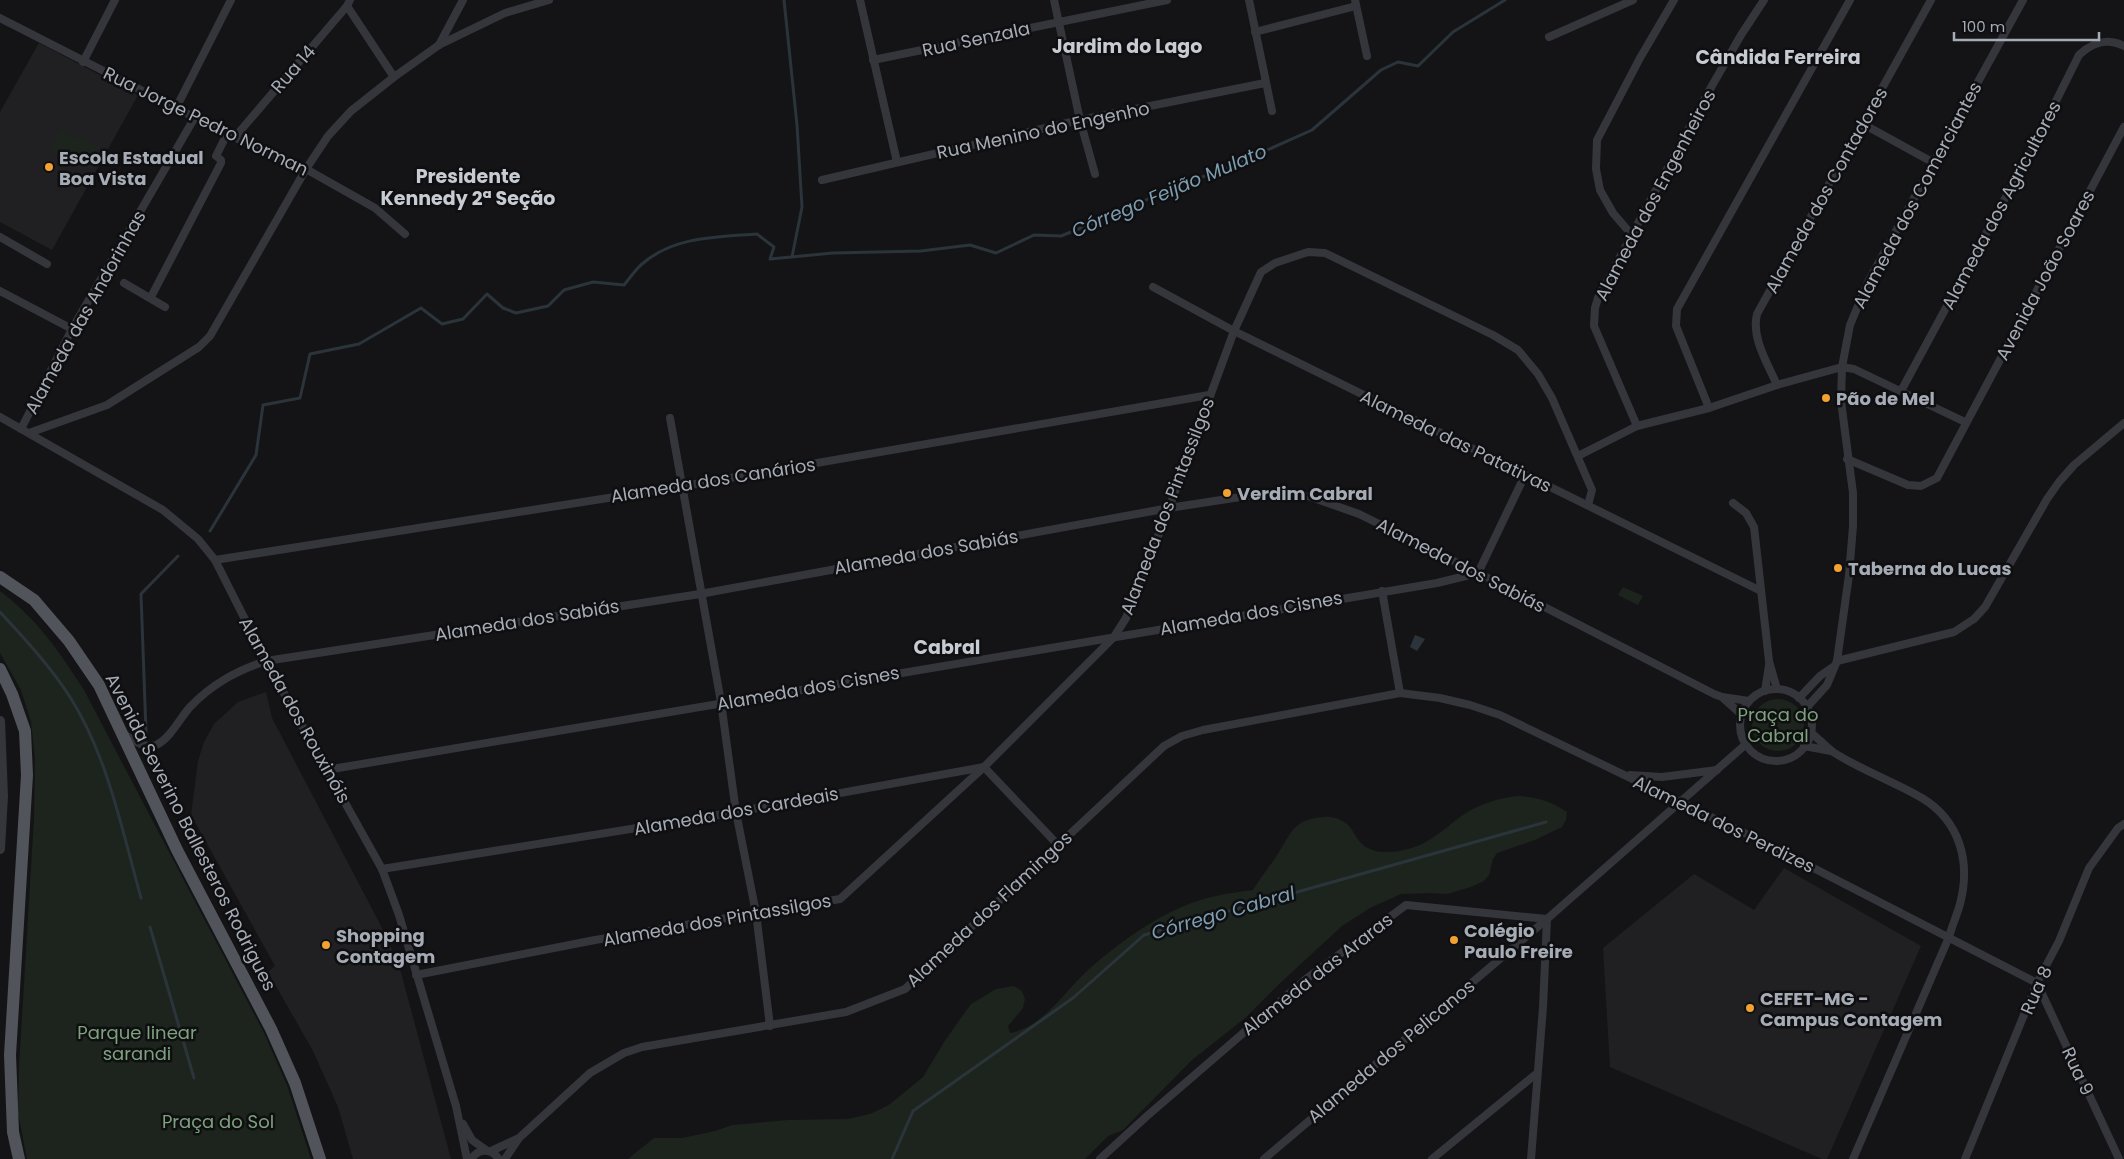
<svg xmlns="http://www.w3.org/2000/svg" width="2124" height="1159" viewBox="0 0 2124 1159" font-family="Poppins,sans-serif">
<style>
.built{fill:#202023}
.green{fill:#1c241d}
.water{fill:#2a343a}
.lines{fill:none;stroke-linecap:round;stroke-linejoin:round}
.stream{stroke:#2a343a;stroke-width:3}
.minor{stroke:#35363b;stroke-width:8}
.tertiary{stroke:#35363b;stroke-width:10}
.primary{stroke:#51545a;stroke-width:12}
.poi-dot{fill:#f1a231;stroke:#0f0f11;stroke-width:2}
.labels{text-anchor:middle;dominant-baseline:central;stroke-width:5;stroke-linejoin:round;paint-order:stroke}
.street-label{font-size:18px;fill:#a6acb6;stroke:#0f0f11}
.poi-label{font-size:18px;font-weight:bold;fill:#a6acb6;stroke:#0f0f11;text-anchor:start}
.park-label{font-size:18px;fill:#7da17d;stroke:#0f0f11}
.neighbourhood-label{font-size:19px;font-weight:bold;fill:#c7cbd2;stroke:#0f0f11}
.water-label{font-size:19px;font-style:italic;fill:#7d9db1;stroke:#0f0f11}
</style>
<rect width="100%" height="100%" fill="#141416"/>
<!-- built -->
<g class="built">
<polygon points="39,43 138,95 52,250 0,222 0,112"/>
<polygon points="266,692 272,718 380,924 399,965 451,1159 353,1159 338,1107 313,1051 268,972 275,966 191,815 198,761 204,742 214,724 238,702"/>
<polygon points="1784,868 1921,946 1827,1159 1822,1159 1610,1067 1603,948 1694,874 1754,910"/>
</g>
<!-- green -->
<g class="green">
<polygon points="60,130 99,147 90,166 51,149"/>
<polygon points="1623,587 1643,596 1638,605 1618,595"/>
<path d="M0,591C38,620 59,651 84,690L264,1033L287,1085L311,1159H27L18,1113L19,1067L34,818L35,758L31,722L21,690L0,653Z"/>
<circle cx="1778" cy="725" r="26"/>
<path d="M1519,796C1537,797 1553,802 1567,812L1566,820L1562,827L1535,840L1497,853L1493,859L1489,875L1484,881L1471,887L1447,894L1431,893L1401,894L1370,908L1342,926L1276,987L1245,1018L1192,1060L1123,1130L1108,1136L1085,1159H628L654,1138H682L715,1131L732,1125L788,1120L848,1119L870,1114L889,1105L923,1077L946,1039L971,1004L996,989L1014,986L1022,991L1025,999L1023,1008L1008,1026L1010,1033C1043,1027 1065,991 1088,970C1123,939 1170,905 1216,896C1228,893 1241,892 1253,890C1261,877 1271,865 1279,852C1293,830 1294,820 1323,817C1332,816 1341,819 1348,825C1353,830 1356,838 1361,843C1372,855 1393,853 1408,849C1433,843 1448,824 1469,811C1484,803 1502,797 1519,796Z"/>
</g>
<!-- water -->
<polygon class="water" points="1415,635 1425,639 1417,651 1410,647"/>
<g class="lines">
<!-- stream -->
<g class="stream">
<polyline points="784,0 797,125 802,207 792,257"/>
<path d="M210,531L256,455L263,405L300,398L310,354L359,344L421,308L442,324L463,319L487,294L503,308L516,313L548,306L564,290L593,282L624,285C630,278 635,270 642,264C674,236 718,237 757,234L774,247L770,259L833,253L921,251L970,245L996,253L1034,235L1061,236L1138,205L1164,189L1218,172L1312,130L1381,70L1398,62L1418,66L1453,32L1505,0"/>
<path d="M0,612C25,639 50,666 70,697C108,757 122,830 141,898"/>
<polyline points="146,732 141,594 178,556"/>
<polyline points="150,927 194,1078"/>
<polyline points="892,1159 913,1111 1073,998 1144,935 1546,822"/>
</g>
<!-- minor -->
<g class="minor">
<polyline points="860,0 897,162"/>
<polyline points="1054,0 1080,120 1095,174"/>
<polyline points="1249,0 1272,111"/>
<polyline points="1355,0 1367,56"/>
<polyline points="347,6 394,77"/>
<polyline points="0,18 227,134 306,169 375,208 405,234"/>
<polyline points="1255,32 1356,6"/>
<polyline points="1549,37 1633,0"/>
<polyline points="439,45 463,0"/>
<polyline points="873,60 1167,0"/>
<polyline points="83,62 115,0"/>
<polyline points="176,108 231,0"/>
<polyline points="1863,124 1934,163"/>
<polyline points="235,137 347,6 350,0"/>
<polyline points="822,180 1080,120 1265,83"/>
<polyline points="1631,234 1613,213 1600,190 1596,169 1597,140 1640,58 1674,0"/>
<polyline points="0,237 47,264"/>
<polyline points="124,283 165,307"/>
<polyline points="1153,287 1234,331 1761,591"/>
<polyline points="0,291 72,329"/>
<polyline points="151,297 221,163 221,160 216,156 227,134"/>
<path d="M1777,385C1768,364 1751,338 1757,314L1931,0"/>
<path d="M1901,391L2034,145L2079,55C2092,43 2106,37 2124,46"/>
<polyline points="1709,408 1676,326 1677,309 1850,0"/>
<polyline points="0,417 163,510 198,539 215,560 266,661 382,869 399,915 456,1106 467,1159"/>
<polyline points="670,418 721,702 736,812 756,913 770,1026"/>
<polyline points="1637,426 1594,326 1595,308 1598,298 1709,91 1741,35 1764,0"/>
<polyline points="21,429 72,329 195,117"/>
<polyline points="29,433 107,405 199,347 210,336 306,169 328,136 351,111 394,77 439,45 505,13 549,0"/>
<polyline points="1578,456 1637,426 1709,408 1777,385 1842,367 1854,369 1965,422"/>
<polyline points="1847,459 1908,485 1921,486 1937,478 2124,127"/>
<polyline points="1733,503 1746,513 1754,527 1769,661 1777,689"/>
<polyline points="215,560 684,486 1209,395"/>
<polyline points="1382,591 1400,693"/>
<polyline points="1837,661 1954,632 1974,619 1985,607 2047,499 2059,482 2074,465 2124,423"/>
<circle cx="1776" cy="725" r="36"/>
<polyline points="1765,691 1769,665"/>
<polyline points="1723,698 1742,715"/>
<polyline points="1799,698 1820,676 1833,667"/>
<polyline points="1807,707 1827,685 1837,661 1849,575 1853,526 1853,493 1841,401 1842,367 1850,325 1868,282 2023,0"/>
<path d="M1810,732C1818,738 1825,746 1833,752C1861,770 1893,781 1922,798C1960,821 1971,862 1960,904C1957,915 1952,926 1949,937L1853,1159"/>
<path d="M124,734C133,740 144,749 156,745C170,739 180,718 190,707C212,684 236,671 266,661L700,594L1169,508L1260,494L1308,496L1359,514L1478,573L1714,694L1722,697L1749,701"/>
<polyline points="1804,746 1831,751"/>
<polyline points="326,770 1437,583 1478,573 1525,475"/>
<polyline points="1630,775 1662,777 1717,770"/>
<polyline points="382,869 736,812 984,767 1058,845"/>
<polyline points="416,975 595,940 840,899 984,767 1114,637 1126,618 1169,508 1234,331 1261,272 1275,263 1308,252 1325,253 1493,335 1518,350 1538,374 1552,398 1592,490 1588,505"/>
<polyline points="463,1124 472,1140 486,1150"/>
<polyline points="491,1151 517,1139"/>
<path d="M471,1159C479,1148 491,1148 499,1159"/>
<polyline points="505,1159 519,1138 590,1073 624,1053 642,1047 846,1012 905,989 1164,746 1182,736 1203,730 1400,693 1440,698 1470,705 1500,715 1767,844 2037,983 2119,1159"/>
<polyline points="1100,1159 1147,1116 1306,979 1406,905 1547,919 1543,1007 1531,1159"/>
<polyline points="1264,1159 1547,919 1745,745"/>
<polyline points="1432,1159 1536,1074"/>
<polyline points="1965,1159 2037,983 2059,941 2089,868 2118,828 2124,824"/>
</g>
<!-- tertiary -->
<polyline class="tertiary" points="0,721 3,796 0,849"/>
<!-- primary -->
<g class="primary">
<polyline points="0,577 34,600 69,641 99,685 177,850 271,1029 295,1083 320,1159"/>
<polyline points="0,669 12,694 25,731 27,775 10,1055 13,1132 19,1159"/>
</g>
</g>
<!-- markers -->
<g class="poi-dot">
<circle cx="49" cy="167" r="5"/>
<circle cx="1826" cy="398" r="5"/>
<circle cx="1227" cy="493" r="5"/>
<circle cx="1838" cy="568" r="5"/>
<circle cx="1454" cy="940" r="5"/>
<circle cx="326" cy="945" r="5"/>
<circle cx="1750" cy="1008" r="5"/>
</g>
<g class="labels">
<!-- street labels -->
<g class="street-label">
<text transform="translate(976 39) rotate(-12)">Rua Senzala</text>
<text transform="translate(293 69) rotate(-49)">Rua 14</text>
<text transform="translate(206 121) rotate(26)">Rua Jorge Pedro Norman</text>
<text transform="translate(1043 130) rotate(-12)">Rua Menino do Engenho</text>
<text transform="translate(1826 190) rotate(-61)">Alameda dos Contadores</text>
<text transform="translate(1655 195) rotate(-62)">Alameda dos Engenheiros</text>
<text transform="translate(1917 195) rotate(-62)">Alameda dos Comerciantes</text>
<text transform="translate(2001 205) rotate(-62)">Alameda dos Agricultores</text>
<text transform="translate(2045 275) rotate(-62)">Avenida João Soares</text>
<text transform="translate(85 312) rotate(-61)">Alameda das Andorinhas</text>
<text transform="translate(1456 441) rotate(26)">Alameda das Patativas</text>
<text transform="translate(713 480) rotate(-9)">Alameda dos Canários</text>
<text transform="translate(1167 506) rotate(-69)">Alameda dos Pintassilgos</text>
<text transform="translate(926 552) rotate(-10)">Alameda dos Sabiás</text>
<text transform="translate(1461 565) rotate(27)">Alameda dos Sabiás</text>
<text transform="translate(1251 613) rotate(-10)">Alameda dos Cisnes</text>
<text transform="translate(527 620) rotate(-9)">Alameda dos Sabiás</text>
<text transform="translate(808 688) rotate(-10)">Alameda dos Cisnes</text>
<text transform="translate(295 710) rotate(61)">Alameda dos Rouxinóis</text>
<text transform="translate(736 811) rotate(-10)">Alameda dos Cardeais</text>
<text transform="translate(1724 824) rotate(26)">Alameda dos Perdizes</text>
<text transform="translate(191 832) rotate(63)">Avenida Severino Ballesteros Rodrigues</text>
<text transform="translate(989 909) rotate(-43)">Alameda dos Flamingos</text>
<text transform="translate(717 920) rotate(-10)">Alameda dos Pintassilgos</text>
<text transform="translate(1317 974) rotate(-38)">Alameda das Araras</text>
<text transform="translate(2036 990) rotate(-66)">Rua 8</text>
<text transform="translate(1391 1051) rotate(-40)">Alameda dos Pelicanos</text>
<text transform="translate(2078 1071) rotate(65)">Rua 9</text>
</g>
<!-- poi labels -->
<g class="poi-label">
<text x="59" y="157">Escola Estadual<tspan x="59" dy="21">Boa Vista</tspan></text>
<text x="1836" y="398">Pão de Mel</text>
<text x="1237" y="493">Verdim Cabral</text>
<text x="1848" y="568">Taberna do Lucas</text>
<text x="1464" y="930">Colégio<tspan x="1464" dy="21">Paulo Freire</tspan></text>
<text x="336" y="935">Shopping<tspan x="336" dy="21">Contagem</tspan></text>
<text x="1760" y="998">CEFET-MG -<tspan x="1760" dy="21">Campus Contagem</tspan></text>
</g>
<!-- park labels -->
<g class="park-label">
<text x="1778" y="714">Praça do<tspan x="1778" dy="21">Cabral</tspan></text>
<text x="137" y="1032">Parque linear<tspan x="137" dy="21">sarandi</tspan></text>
<text x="218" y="1121">Praça do Sol</text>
</g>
<!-- neighbourhood labels -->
<g class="neighbourhood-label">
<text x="1127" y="46">Jardim do Lago</text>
<text x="1778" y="57">Cândida Ferreira</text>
<text x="468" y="176">Presidente<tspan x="468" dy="22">Kennedy 2ª Seção</tspan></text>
<text x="947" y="647">Cabral</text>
</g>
<!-- water labels -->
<g class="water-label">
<text transform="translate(1169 191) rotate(-23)">Córrego Feijão Mulato</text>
<text transform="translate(1223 913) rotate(-16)">Córrego Cabral</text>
</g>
</g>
<!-- scale -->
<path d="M1954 32v8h145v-8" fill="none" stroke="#a6acb6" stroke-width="2.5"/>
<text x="1962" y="32" font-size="15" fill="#a6acb6" stroke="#0f0f11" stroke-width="4" paint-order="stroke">100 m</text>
</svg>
